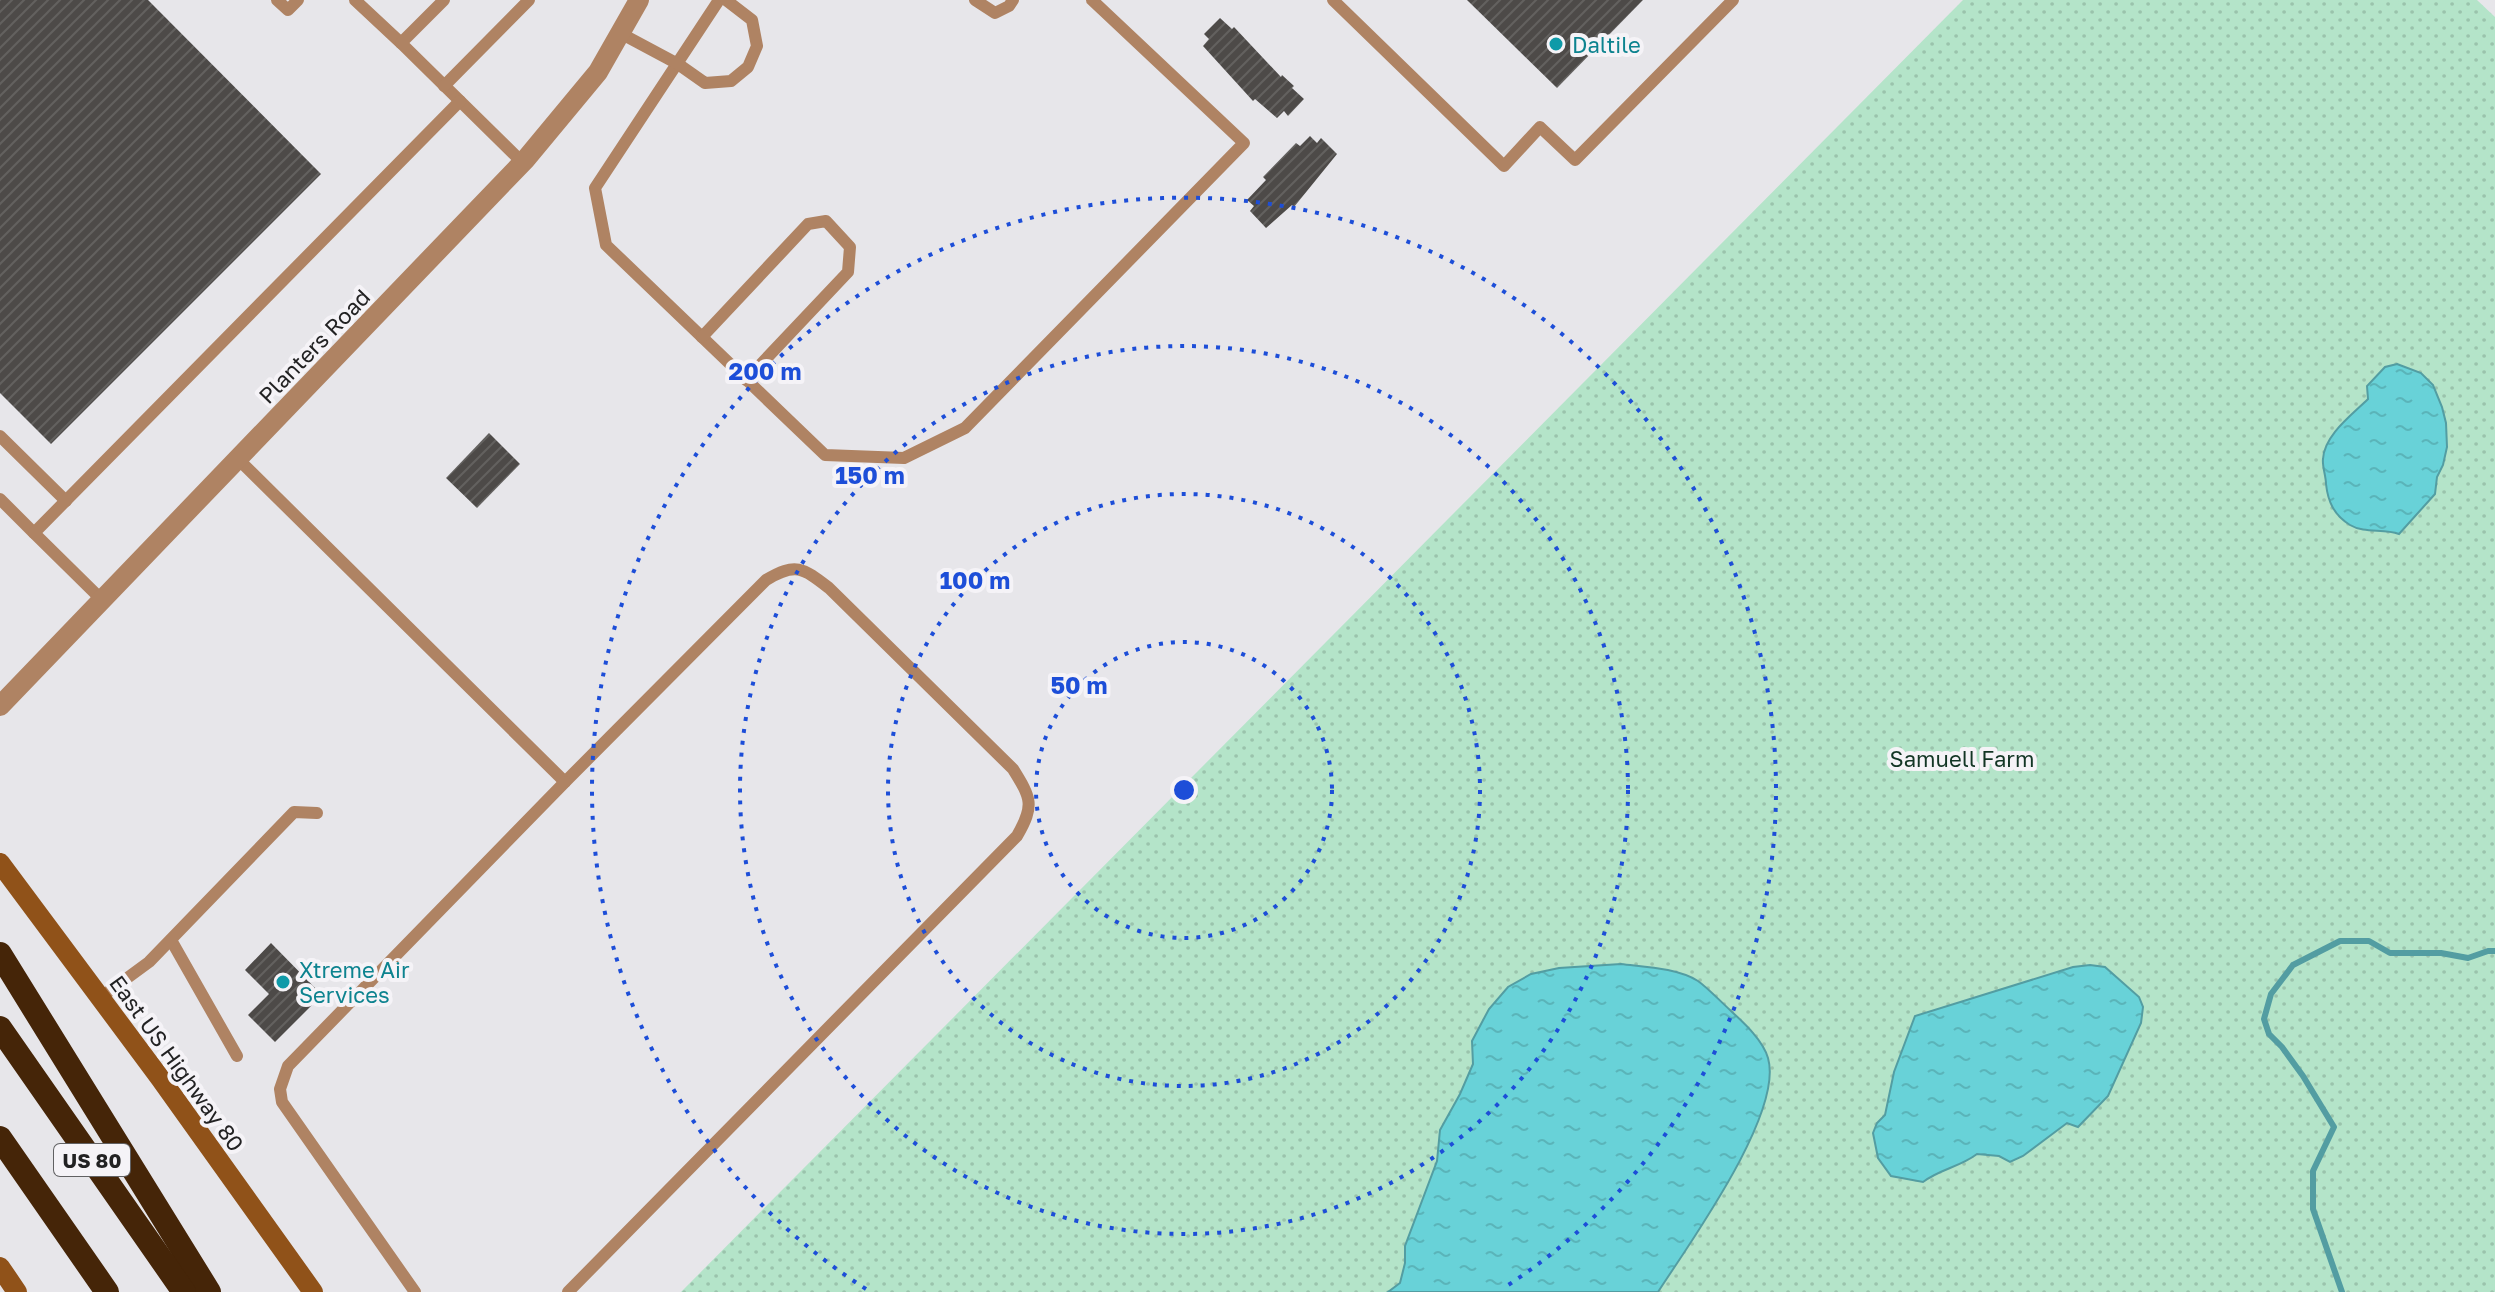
<svg xmlns="http://www.w3.org/2000/svg" width="2495" height="1292" viewBox="0 0 2495 1292" font-family="'Golos Text',sans-serif">
<style>
.grass{fill:url(#grass-dots)}
.water{fill:url(#water-ripples);stroke:#539da2;stroke-width:2}
.lines{fill:none;stroke-linecap:round;stroke-linejoin:round}
.stream{stroke:#539da2;stroke-width:6}
.building{fill:url(#building-hatch)}
.lane{stroke:#af8363;stroke-width:12}
.street{stroke:#af8363;stroke-width:20}
.secondary{stroke:#905219;stroke-width:20}
.highway{stroke:#452508;stroke-width:24}
.ring{fill:none;stroke:#1d4ed8;stroke-width:4;stroke-dasharray:4 8}
.culture-dot{fill:#0f9aa8;stroke:#f5f3f7;stroke-width:3}
.labels{text-anchor:middle;dominant-baseline:central;stroke-width:8;stroke-linejoin:round;paint-order:stroke}
.shield{fill:#f5f3f7;stroke:#616163;stroke-width:2}
.shield-label{font-size:20px;font-weight:bold;fill:#222223}
.culture-label{font-size:22px;fill:#0d838f;stroke:#f5f3f7;text-anchor:start}
.street-label{font-size:22px;fill:#222223;stroke:#f5f3f7}
.park-label{font-size:22px;fill:#133625;stroke:#f5f3f7}
.centre{fill:#1d4ed8;stroke:#f5f3f7;stroke-width:4}
.ring-label{font-size:24px;text-anchor:middle;font-weight:bold;fill:#1d4ed8;stroke:#f5f3f7;stroke-width:8;stroke-linejoin:round;paint-order:stroke}
</style>
<defs>
<pattern id="grass-dots" width="8" height="8" patternUnits="userSpaceOnUse" patternTransform="scale(2)"><rect width="8" height="8" fill="#b4e4c9"/><path d="M2 2h.1M6 6h.1" fill="none" stroke="#9ac3ac" stroke-width="1.8" stroke-linecap="round"/></pattern>
<pattern id="water-ripples" width="26" height="14" patternUnits="userSpaceOnUse" patternTransform="scale(2)"><rect width="26" height="14" fill="#68d2d8"/><path d="M2 4q2-2 4 0t4 0M15 11q2-2 4 0t4 0" fill="none" stroke="#5ab4b9"/></pattern>
<pattern id="building-hatch" width="6" height="6" patternUnits="userSpaceOnUse" patternTransform="scale(2)"><rect width="6" height="6" fill="#4d4a48"/><path d="M-1 1l2-2M0 6l6-6M5 7l2-2" fill="none" stroke="#63615f"/></pattern>
</defs>
<rect width="100%" height="100%" fill="#e7e6ea"/>
<!-- grass -->
<polygon class="grass" points="1963,0 2477,0 2495,17 2495,1292 681,1292"/>
<!-- water -->
<g class="water">
<path d="M2397,364L2421,373L2433,385L2442,407L2446,423L2447,447L2443,465L2437,477L2435,494L2399,534C2383,528 2365,534 2350,525C2334,515 2328,502 2326,484C2326,476 2322,466 2323,459C2324,435 2353,414 2368,399L2367,386L2385,367Z"/>
<path d="M1621,964C1645,967 1677,968 1698,981C1709,989 1720,1001 1730,1010C1743,1022 1763,1040 1768,1058C1784,1113 1689,1244 1658,1292H1388L1400,1283L1405,1263V1246L1437,1161L1440,1130L1460,1094L1473,1064L1472,1041L1489,1009L1508,987L1531,974L1559,968Z"/>
<path d="M2090,965L2105,967L2139,997L2143,1007L2141,1023L2108,1096L2078,1127L2067,1123L2023,1156L2010,1162L1999,1156L1977,1154C1960,1167 1940,1169 1923,1182L1891,1176L1878,1158L1873,1133L1877,1123L1885,1115L1894,1072L1915,1016L2073,967Z"/>
</g>
<g class="lines">
<!-- stream -->
<polyline class="stream" points="2342,1292 2313,1209 2313,1171 2334,1127 2303,1076 2282,1047 2269,1034 2264,1019 2271,994 2293,965 2340,941 2369,941 2390,953 2441,953 2468,958 2488,951 2495,951"/>
</g>
<!-- building -->
<g class="building">
<polygon points="0,0 148,0 321,174 51,444 0,393"/>
<polygon points="1467,0 1643,0 1557,88"/>
<polygon points="1220,18 1232,29 1234,27 1281,77 1282,75 1294,86 1292,88 1304,99 1288,116 1284,111 1277,118 1255,99 1253,101 1203,46 1209,39 1204,34"/>
<polygon points="1310,136 1317,143 1321,138 1337,154 1294,207 1292,205 1266,228 1250,211 1254,206 1247,200 1266,180 1263,177 1296,143 1300,146"/>
<polygon points="489,433 520,464 477,508 446,478"/>
<polygon points="271,943 322,995 275,1042 248,1015 269,994 245,970"/>
</g>
<g class="lines">
<!-- lane -->
<g class="lane">
<polyline points="277,0 288,10 298,0"/>
<polyline points="355,0 401,43"/>
<polyline points="444,0 401,43 523,163"/>
<polyline points="719,0 595,188 606,245 825,455 904,458 965,428 1244,143 1092,0"/>
<polyline points="975,0 995,13 1009,6 1013,0"/>
<polyline points="1333,0 1504,166 1540,127 1575,160 1733,0"/>
<polyline points="620,33 678,64 705,83 731,81 748,67 757,46 752,20 726,0"/>
<polyline points="444,86 529,0"/>
<polyline points="702,337 808,224 826,221 850,247 848,272 746,380"/>
<polyline points="0,436 66,501"/>
<path d="M238,459L565,782L766,580C796,562 803,568 829,588L1013,769C1031,798 1035,805 1017,836L568,1292"/>
<polyline points="0,499 34,533"/>
<polyline points="102,600 34,533 460,101"/>
<polyline points="171,940 237,1056"/>
<polyline points="100,998 149,962 294,812 317,813"/>
<polyline points="415,1292 282,1102 280,1089 288,1066 565,782"/>
</g>
<!-- street -->
<polyline class="street" points="0,706 525,160 598,72 639,0"/>
<!-- secondary -->
<g class="secondary">
<polyline points="0,863 160,1078 313,1292"/>
<polyline points="0,1267 17,1292"/>
</g>
<!-- highway -->
<g class="highway">
<polyline points="0,954 209,1292"/>
<polyline points="0,1028 184,1292"/>
<polyline points="0,1138 107,1292"/>
</g>
</g>
<!-- distance rings -->
<g class="ring">
<circle cx="1184" cy="790" r="148"/>
<circle cx="1184" cy="790" r="296"/>
<circle cx="1184" cy="790" r="444"/>
<path d="M866 1289A592 592 0 1 1 1502 1289"/>
</g>
<!-- markers -->
<g class="culture-dot">
<circle cx="1556" cy="44" r="8"/>
<circle cx="283" cy="982" r="8"/>
</g>
<g class="labels">
<!-- shield labels -->
<rect class="shield" x="54" y="1144" width="76" height="32" rx="6"/>
<g class="shield-label">
<text x="92" y="1160">US 80</text>
</g>
<!-- culture labels -->
<g class="culture-label">
<text x="1572" y="44">Daltile</text>
<text x="299" y="969">Xtreme Air<tspan x="299" dy="25">Services</tspan></text>
</g>
<!-- street labels -->
<g class="street-label">
<text transform="translate(314 346) rotate(-46)">Planters Road</text>
<text transform="translate(177 1063) rotate(54)">East US Highway 80</text>
</g>
<!-- park labels -->
<g class="park-label">
<text x="1962" y="758">Samuell Farm</text>
</g>
</g>
<circle cx="1184" cy="790" r="12" class="centre"/>
<g class="ring-label">
<text x="765" y="380">200 m</text>
<text x="870" y="484">150 m</text>
<text x="975" y="589">100 m</text>
<text x="1079" y="694">50 m</text>
</g>
</svg>
